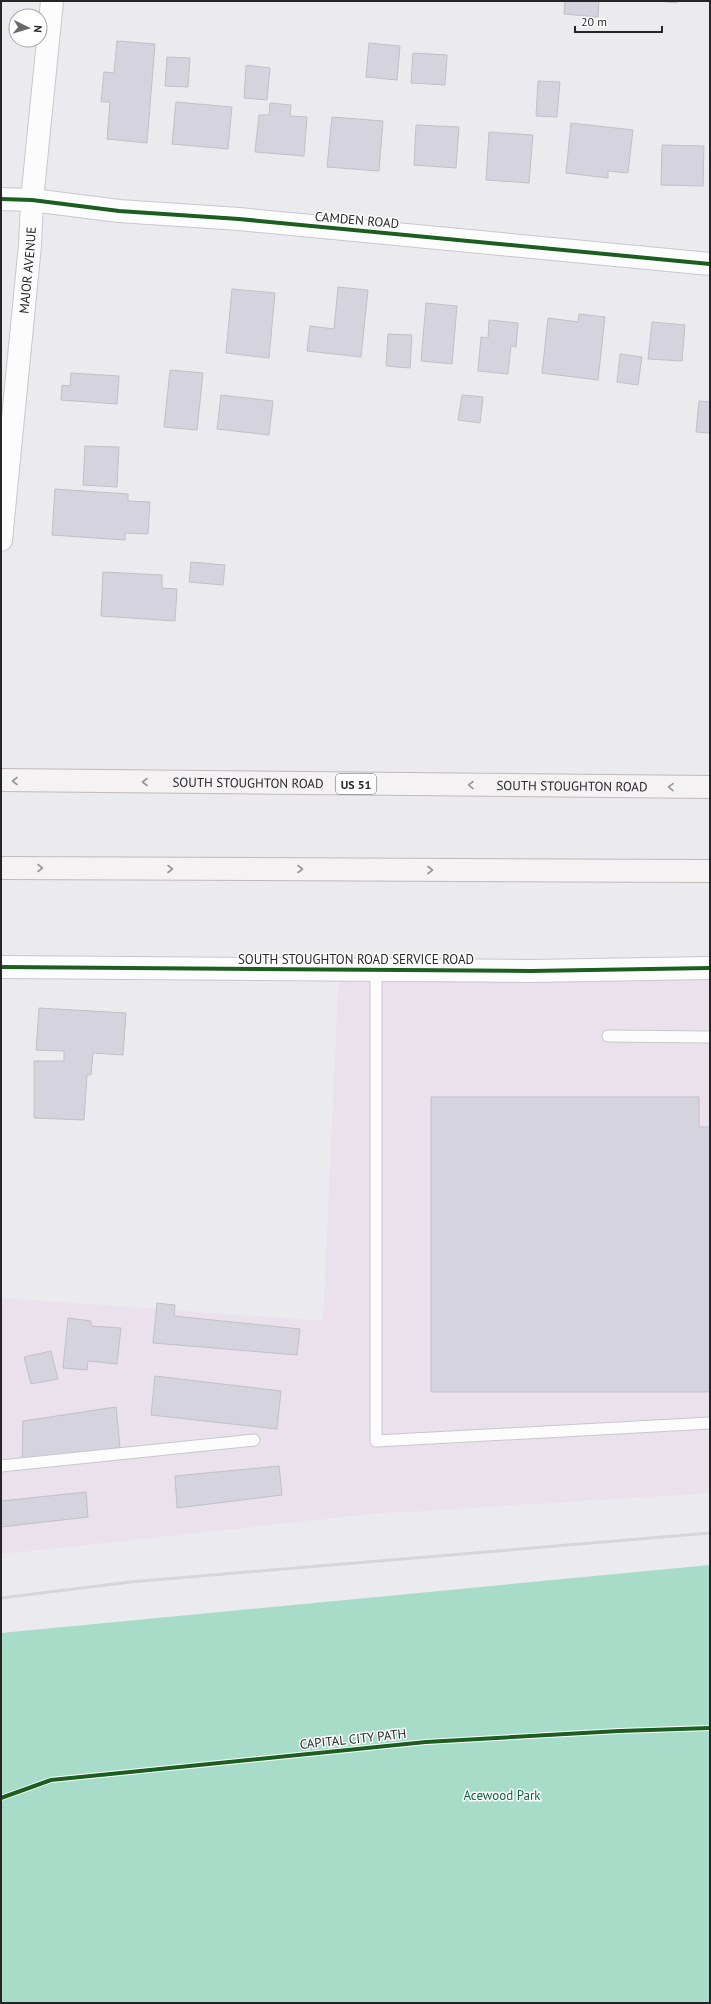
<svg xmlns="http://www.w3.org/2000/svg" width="711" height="2004" viewBox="0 0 711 2004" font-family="'PT Sans',sans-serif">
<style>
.industrial{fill:#eae1ed}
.green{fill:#a7dcc8}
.building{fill:#d5d3de;stroke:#c1c1c4}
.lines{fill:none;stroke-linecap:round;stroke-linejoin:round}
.lane-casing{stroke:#c8c7cb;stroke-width:13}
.street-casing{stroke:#c8c7cb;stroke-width:24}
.primary-casing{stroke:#c0baba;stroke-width:24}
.lane{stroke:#fcfcfd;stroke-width:11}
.street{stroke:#fcfcfd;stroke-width:22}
.primary{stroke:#f4f2f2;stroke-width:22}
.rail{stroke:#d7d6d7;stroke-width:3}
.cycleway-casing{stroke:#fff;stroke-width:6}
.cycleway{stroke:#1b5e20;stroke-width:4}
.oneway{stroke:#979697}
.labels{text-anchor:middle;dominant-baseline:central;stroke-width:3;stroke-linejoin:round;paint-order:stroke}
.shield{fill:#fff;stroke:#666668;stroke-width:1}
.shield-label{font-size:12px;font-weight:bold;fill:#252527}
.street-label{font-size:13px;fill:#252527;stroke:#fff}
.park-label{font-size:13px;fill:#0e5f44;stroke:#fff}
</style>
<rect width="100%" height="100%" fill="#ebeaef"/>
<!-- industrial -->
<polygon class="industrial" points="339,968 710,968 710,1493 371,1514 1,1554 1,1298 323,1321"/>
<!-- green -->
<polygon class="green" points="710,1565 710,2003 1,2003 1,1633"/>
<!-- building -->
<g class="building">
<polygon points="565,1 599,1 598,17 564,14"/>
<polygon points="659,1 677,1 677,3"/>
<polygon points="117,41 155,44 147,143 107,139 110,102 101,102 104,72 114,73"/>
<polygon points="369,43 400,46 397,80 366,77"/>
<polygon points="413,53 447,55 445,85 411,83"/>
<polygon points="167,57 190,58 188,87 165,86"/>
<polygon points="246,65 270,68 267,100 244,98"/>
<polygon points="538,81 560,82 557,117 536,116"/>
<polygon points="176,102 232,107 228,149 172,144"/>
<polygon points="270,103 291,105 290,116 307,117 304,156 255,152 259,115 269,115"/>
<polygon points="332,117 383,121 379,171 327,167"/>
<polygon points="571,123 633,130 628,173 608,171 608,178 566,173"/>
<polygon points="416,125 459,127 456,168 414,165"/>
<polygon points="489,132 533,135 529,183 486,180"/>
<polygon points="662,145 704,146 703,186 661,185"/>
<polygon points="338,287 368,290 361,357 307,351 310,326 334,329"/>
<polygon points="232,289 275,293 269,358 226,353"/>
<polygon points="426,303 457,306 452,364 421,361"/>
<polygon points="579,314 605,317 598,380 542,373 548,318 578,322"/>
<polygon points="489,320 518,323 516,347 511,346 508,374 478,371 481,337 488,338"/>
<polygon points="652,322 685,325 682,361 648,359"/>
<polygon points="388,334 412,335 410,368 386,366"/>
<polygon points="620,354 642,357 638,385 617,382"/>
<polygon points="170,370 203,373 197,430 164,427"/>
<polygon points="71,373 119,376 117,404 61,400 62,385 70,386"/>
<polygon points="221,395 273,401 269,435 217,429"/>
<polygon points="462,395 483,397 480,423 458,420"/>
<polygon points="699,401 710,402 710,433 696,432"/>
<polygon points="85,446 119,447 117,487 83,485"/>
<polygon points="55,489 128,494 128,501 150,502 148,534 125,533 125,540 52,535"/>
<polygon points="191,562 225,565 223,585 189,582"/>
<polygon points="103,572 162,575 162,588 177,589 175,621 101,616"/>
<polygon points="39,1008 126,1013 123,1055 93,1053 91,1075 87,1075 84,1120 34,1118 34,1061 64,1061 64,1051 36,1050"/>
<polygon points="431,1097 699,1097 699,1127 710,1127 710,1392 431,1392"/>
<polygon points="157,1303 175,1305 174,1316 300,1329 297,1355 153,1343"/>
<polygon points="68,1318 91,1321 91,1326 121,1328 117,1364 88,1361 87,1370 63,1368"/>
<polygon points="51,1351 58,1379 31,1384 24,1357"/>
<polygon points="155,1376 281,1391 277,1429 151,1415"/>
<polygon points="116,1407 120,1447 22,1464 23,1421"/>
<polygon points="279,1466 282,1495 177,1508 175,1476"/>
<polygon points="86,1492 88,1517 1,1527 1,1501"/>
</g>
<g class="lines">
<defs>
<g id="lane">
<polyline points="376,969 376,1441 710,1423"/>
<polyline points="608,1036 710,1037"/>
<polyline points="1,1466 254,1440"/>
</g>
<g id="street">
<polyline points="1,199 32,200 119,211 239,219 710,264"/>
<path id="s1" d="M1,540L30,245L32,200L52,1"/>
<polyline points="1,967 530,971 710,968"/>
</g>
<g id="primary">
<path id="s2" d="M1,780L710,787"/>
<polyline points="1,868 710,871"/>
</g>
</defs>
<!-- lane casing -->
<use href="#lane" class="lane-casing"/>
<!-- street casing -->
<use href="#street" class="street-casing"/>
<!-- primary casing -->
<use href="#primary" class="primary-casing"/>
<!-- lane -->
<use href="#lane" class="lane"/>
<!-- street -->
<use href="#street" class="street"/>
<!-- primary -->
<use href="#primary" class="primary"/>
<!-- rail -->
<polyline class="rail" points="1,1598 130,1582 710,1533"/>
<defs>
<g id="cycleway">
<polyline points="1,199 32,200 119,211 239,219 710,264"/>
<polyline points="1,967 530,971 710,968"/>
<polyline points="1,1798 51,1780 426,1742 619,1731 710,1728"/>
</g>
</defs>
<!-- cycleway casing -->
<use href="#cycleway" class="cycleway-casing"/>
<!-- cycleway -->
<use href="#cycleway" class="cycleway"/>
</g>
<!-- one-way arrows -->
<defs><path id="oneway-chevron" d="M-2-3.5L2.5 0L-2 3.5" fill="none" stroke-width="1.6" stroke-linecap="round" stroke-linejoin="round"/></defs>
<g class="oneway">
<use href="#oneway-chevron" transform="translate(15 781) rotate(-180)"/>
<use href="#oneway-chevron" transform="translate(145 782) rotate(-180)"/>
<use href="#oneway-chevron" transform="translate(471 785) rotate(-179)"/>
<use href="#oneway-chevron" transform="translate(671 787) rotate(-179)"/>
<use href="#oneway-chevron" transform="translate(40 868)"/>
<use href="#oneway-chevron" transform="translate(170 869)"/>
<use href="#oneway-chevron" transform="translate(300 869)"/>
<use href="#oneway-chevron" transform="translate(430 870)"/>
</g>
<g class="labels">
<!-- shield labels -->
<rect class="shield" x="336" y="774" width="40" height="20" rx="3"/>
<g class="shield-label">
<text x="356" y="784">US 51</text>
</g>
<!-- street labels -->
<g class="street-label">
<text transform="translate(357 220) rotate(5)">CAMDEN ROAD</text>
<text stroke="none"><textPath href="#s1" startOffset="271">MAJOR AVENUE</textPath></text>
<text stroke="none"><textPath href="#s2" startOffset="247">SOUTH STOUGHTON ROAD</textPath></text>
<text stroke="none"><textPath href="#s2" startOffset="571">SOUTH STOUGHTON ROAD</textPath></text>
<text x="356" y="959">SOUTH STOUGHTON ROAD SERVICE ROAD</text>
<text transform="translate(353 1739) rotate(-6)">CAPITAL CITY PATH</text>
</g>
<!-- park labels -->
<g class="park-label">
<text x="502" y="1795">Acewood Park</text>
</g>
</g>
<!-- border -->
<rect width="711" height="2004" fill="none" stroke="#252527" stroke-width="4"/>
<!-- north arrow -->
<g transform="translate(28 28) rotate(95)"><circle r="19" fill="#ffffff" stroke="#a8a8a9"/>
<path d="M0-3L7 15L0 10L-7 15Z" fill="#6a6a6d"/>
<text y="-6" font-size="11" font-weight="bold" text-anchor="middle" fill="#252527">N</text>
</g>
<!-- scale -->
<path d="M575 26v6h87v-6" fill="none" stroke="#252527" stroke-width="2"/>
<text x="581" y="26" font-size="12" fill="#252527" stroke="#ffffff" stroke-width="3" paint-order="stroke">20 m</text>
</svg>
